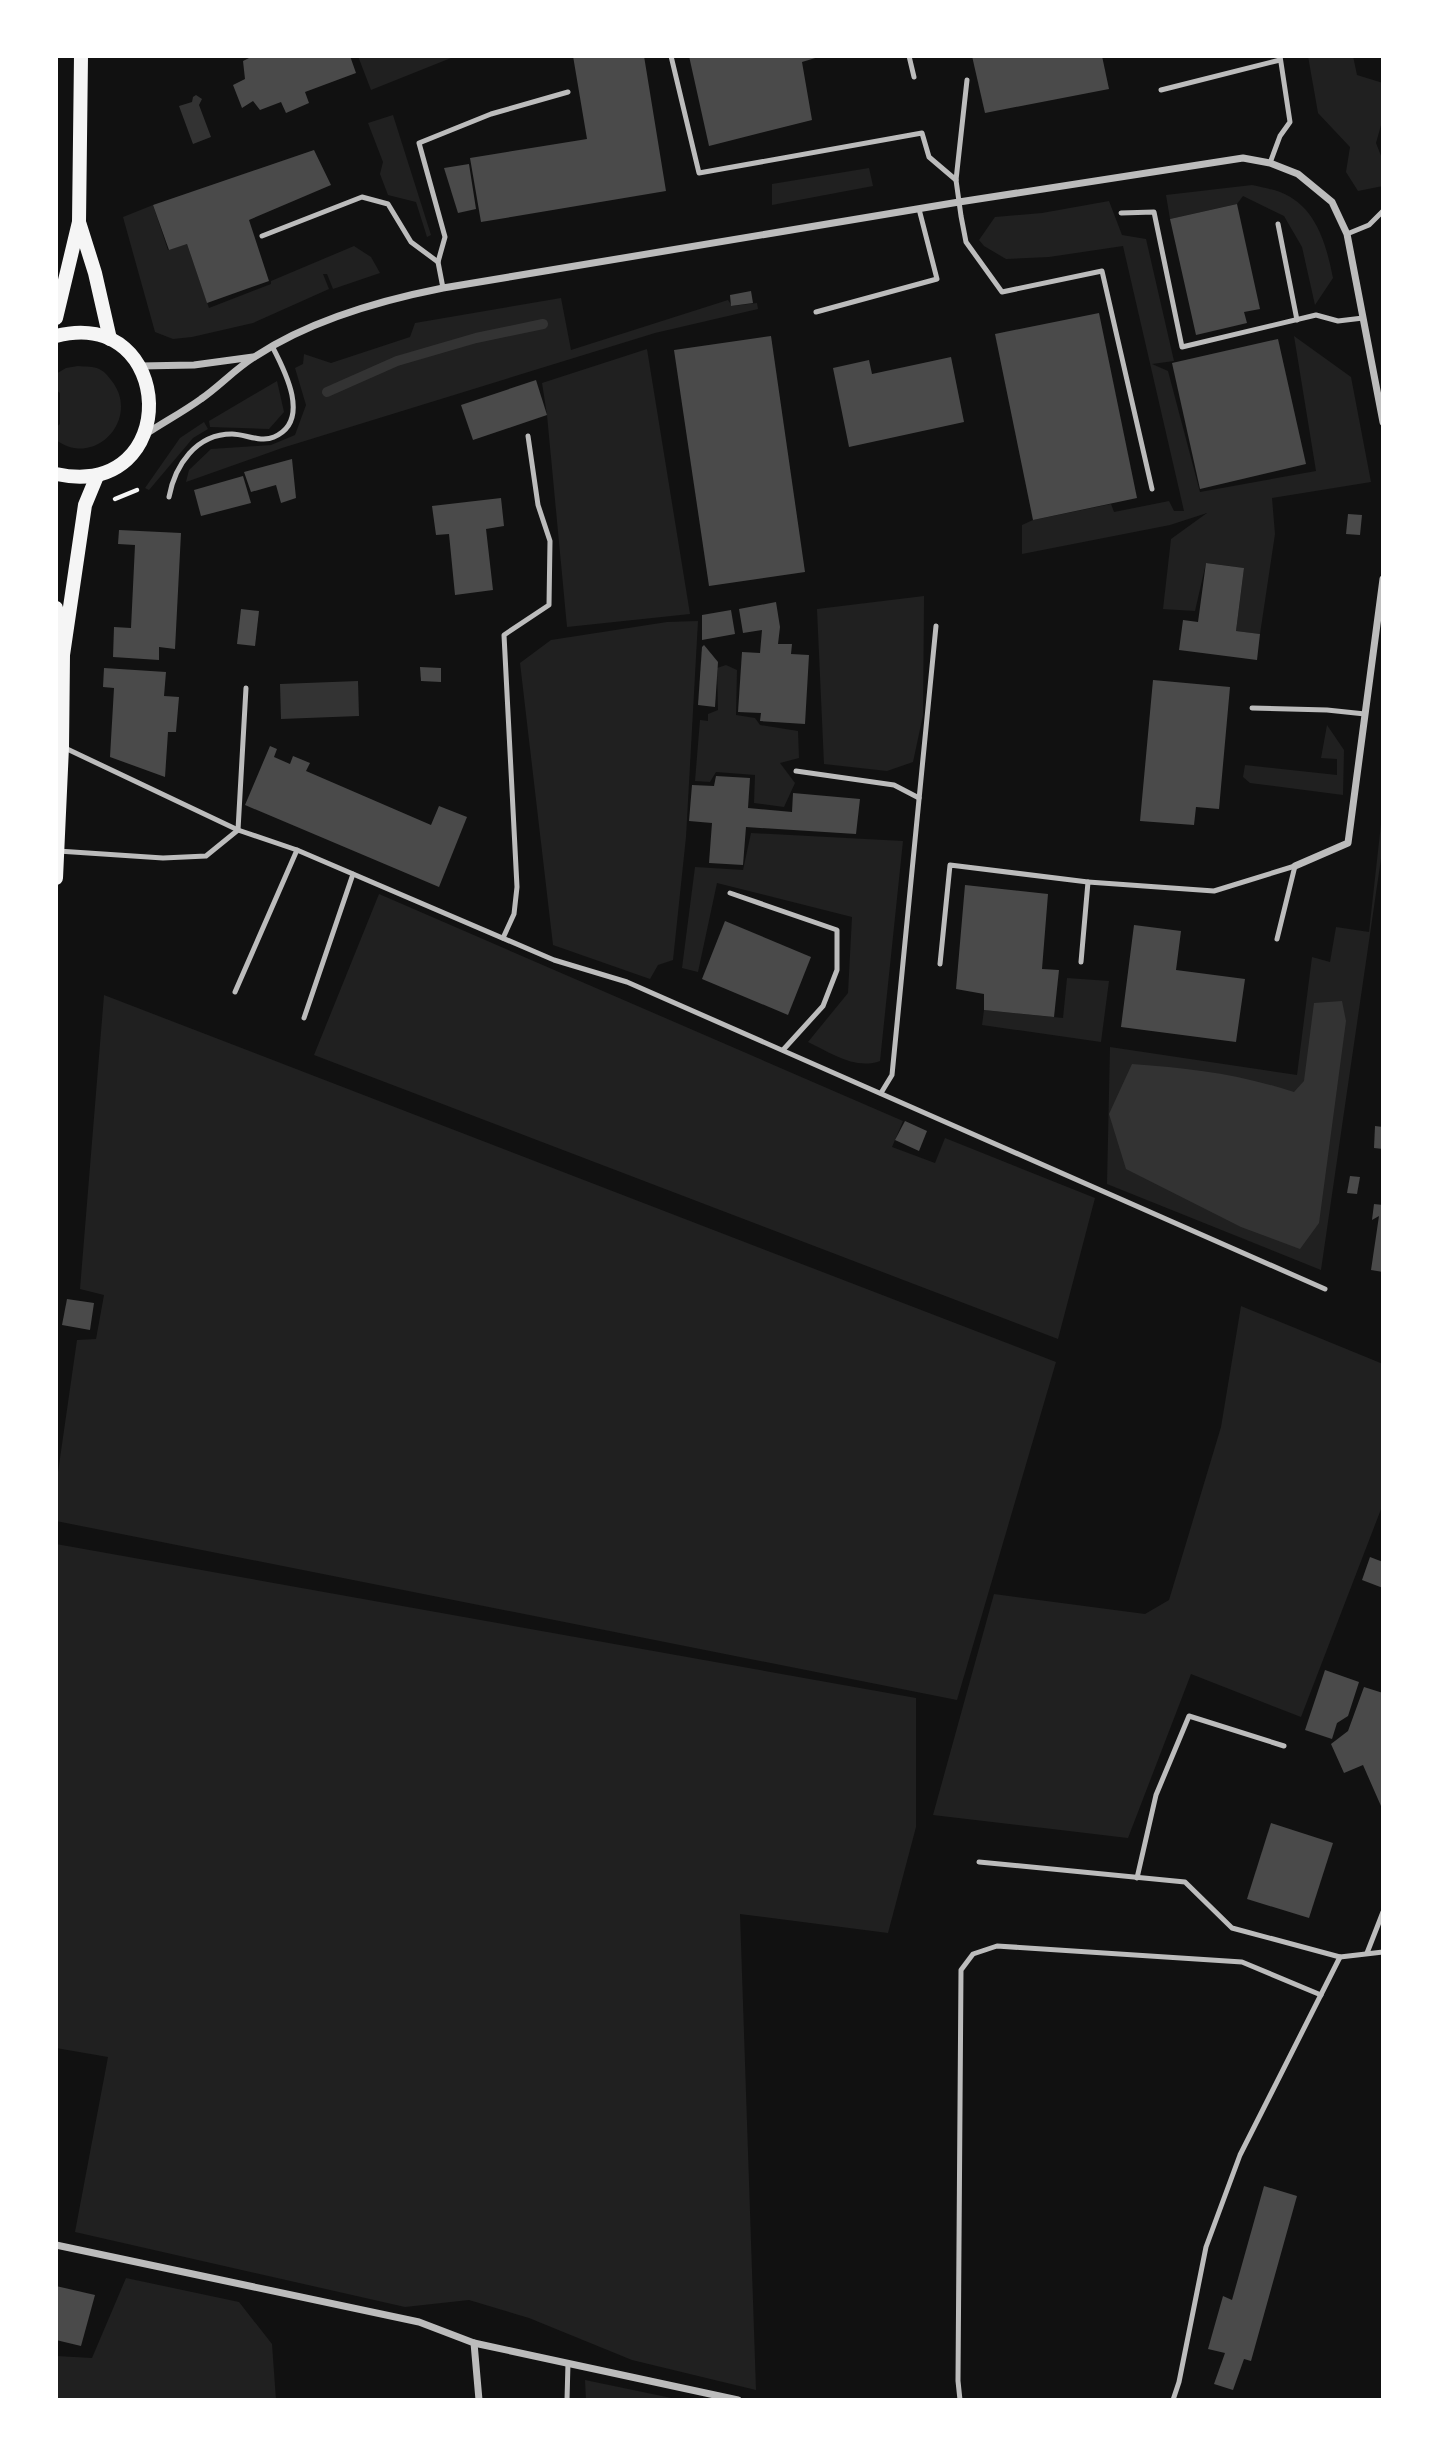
<svg xmlns="http://www.w3.org/2000/svg" width="1439" height="2456" viewBox="0 0 1439 2456" font-family="'Sofia Sans Condensed',sans-serif">
<style>
.green{fill:#202020}
.water{fill:#333}
.lines{fill:none;stroke-linecap:round;stroke-linejoin:round}
.stream{stroke:#333;stroke-width:10}
.building{fill:#4a4a4a}
.path{stroke:#f5f5f5;stroke-width:4.5}
.service{stroke:#bcbcbc;stroke-width:5}
.minor{stroke:#bcbcbc;stroke-width:7}
.secondary{stroke:#f5f5f5;stroke-width:14}
</style>
<rect width="100%" height="100%" fill="#111"/>
<!-- green -->
<g class="green">
<polygon points="358,56 456,56 371,90"/>
<polygon points="1308,56 1353,56 1357,75 1383,83 1383,118 1376,143 1383,161 1383,186 1358,191 1346,172 1350,147 1318,113"/>
<polygon points="393,115 431,235 427,237 416,202 388,195 380,174 383,162 368,123"/>
<polygon points="869,168 873,186 772,205 772,184"/>
<path d="M1252,185C1261,187 1271,189 1280,192C1316,206 1326,243 1333,278L1315,305L1302,247L1284,216L1243,196L1237,204L1170,219L1166,195Z"/>
<polygon points="1109,201 1122,235 1146,239 1174,361 1152,364 1168,371 1200,492 1316,471 1294,336 1351,377 1371,482 1272,498 1275,534 1260,634 1236,631 1244,568 1206,563 1195,611 1163,609 1171,539 1207,513 1170,525 1022,554 1022,525 1033,520 1111,504 1114,512 1169,501 1174,511 1184,511 1123,246 1049,257 1006,259 984,246 979,240 995,217 1042,213"/>
<polygon points="153,205 168,250 187,244 209,308 271,284 271,281 354,246 371,257 380,273 333,289 327,274 323,274 329,289 253,323 192,337 173,339 155,332 123,217"/>
<polygon points="561,298 571,350 728,300 732,306 757,303 758,309 655,333 282,448 186,482 189,470 211,449 271,445 295,435 306,405 295,368 303,364 304,354 331,363 410,337 415,323"/>
<polygon points="647,349 690,614 567,627 547,415 542,383"/>
<path d="M78,366C85,367 94,366 99,369C104,371 108,376 111,380C142,418 95,469 56,440V427L60,424V393L56,390V374L66,368Z"/>
<polygon points="277,381 284,412 269,429 210,427 209,421"/>
<polygon points="204,422 208,429 193,438 149,490 145,488 180,438"/>
<polygon points="924,596 923,715 913,762 887,771 824,764 817,609"/>
<polygon points="698,621 686,837 673,960 658,965 650,979 553,945 520,663 551,640 667,622"/>
<polygon points="726,665 737,670 736,715 755,718 760,725 798,731 799,758 780,763 795,783 784,807 754,803 755,775 716,772 710,782 695,781 700,720 708,721 708,714 718,710 717,668"/>
<polygon points="1327,725 1344,750 1343,795 1250,783 1243,777 1245,765 1337,775 1337,759 1321,758"/>
<polygon points="1383,806 1383,845 1321,1270 1107,1184 1110,1047 1297,1075 1312,957 1330,962 1336,927 1369,932"/>
<path d="M751,833L903,841L880,1061C855,1070 831,1053 808,1042L848,993L852,917L717,883L698,972L682,968L695,867L743,870Z"/>
<polygon points="379,894 903,1121 892,1147 935,1163 945,1138 1095,1198 1058,1339 314,1055"/>
<polygon points="1067,978 1109,981 1101,1042 982,1025 984,1010 1063,1018"/>
<polygon points="104,995 1056,1362 957,1700 56,1521 56,1486 77,1340 96,1339 104,1295 80,1289"/>
<polygon points="1241,1306 1383,1364 1383,1504 1301,1717 1191,1674 1128,1838 933,1815 994,1594 1145,1614 1169,1600 1221,1427"/>
<polygon points="56,1544 916,1698 916,1827 888,1933 740,1914 756,2390 632,2360 529,2318 469,2300 405,2307 75,2232 108,2057 56,2048"/>
<polygon points="126,2278 239,2302 272,2344 276,2400 56,2400 56,2356 92,2358"/>
<polygon points="585,2380 681,2400 586,2400"/>
</g>
<!-- water -->
<g class="water">
<polygon points="196,95 202,99 199,105 211,137 193,144 179,106 192,102 193,97"/>
<polygon points="358,681 359,716 281,719 280,684"/>
<path d="M1342,1001L1346,1021L1319,1223L1300,1249L1241,1227L1126,1169L1109,1114L1132,1064C1190,1068 1238,1074 1294,1092L1304,1081L1314,1003Z"/>
</g>
<g class="lines">
<!-- stream -->
<polyline class="stream" points="327,392 397,361 476,338 543,324"/>
</g>
<!-- building -->
<g class="building">
<polygon points="253,56 350,56 356,73 305,92 309,103 286,113 281,102 260,110 253,101 242,108 233,85 245,79 243,61"/>
<polygon points="573,56 644,56 666,191 481,222 470,158 587,139"/>
<polygon points="689,56 822,56 802,62 812,120 709,146"/>
<polygon points="972,56 1102,56 1109,89 985,113"/>
<polygon points="314,150 331,185 249,220 269,281 207,303 187,244 169,250 153,205"/>
<polygon points="469,164 476,209 458,213 444,168"/>
<polygon points="1237,204 1260,309 1244,312 1247,323 1196,335 1170,219"/>
<polygon points="751,291 753,303 731,306 730,295"/>
<polygon points="1099,313 1137,498 1033,520 995,334"/>
<polygon points="771,336 805,572 709,586 674,350"/>
<polygon points="1278,339 1306,464 1200,489 1172,363"/>
<polygon points="951,357 964,422 849,447 833,368 869,360 872,374"/>
<polygon points="536,380 547,415 473,440 461,405"/>
<polygon points="292,459 296,498 281,503 276,485 251,492 244,472"/>
<polygon points="243,476 251,503 201,516 194,490"/>
<polygon points="501,498 504,526 486,529 493,590 455,595 449,534 436,535 432,506"/>
<polygon points="1348,514 1362,515 1360,535 1346,534"/>
<polygon points="119,530 181,533 175,649 159,647 159,660 113,657 114,627 131,628 135,545 118,544"/>
<polygon points="1206,563 1244,568 1236,631 1260,634 1257,660 1179,650 1183,620 1198,622"/>
<polygon points="776,602 780,627 778,644 792,644 791,654 809,655 805,724 760,721 761,713 738,712 742,652 760,653 762,630 743,633 739,609"/>
<polygon points="241,609 259,611 255,646 237,644"/>
<polygon points="731,610 735,634 702,640 702,615"/>
<polygon points="704,645 718,662 715,707 698,705 702,647"/>
<polygon points="420,667 441,668 441,682 421,681"/>
<polygon points="104,668 166,672 164,696 179,697 176,732 168,732 165,777 110,757 114,688 103,687"/>
<polygon points="1153,680 1230,687 1219,809 1196,807 1194,825 1140,821"/>
<polygon points="270,746 277,749 274,757 290,764 293,756 310,763 306,771 431,825 439,806 467,817 439,887 245,805"/>
<polygon points="716,776 750,778 748,808 792,812 793,793 860,799 856,834 746,827 743,865 709,863 712,823 689,821 692,785 714,786"/>
<polygon points="965,885 1048,894 1042,969 1059,970 1054,1017 984,1010 984,994 956,989"/>
<polygon points="725,921 811,957 788,1015 702,979"/>
<polygon points="1134,925 1181,931 1176,970 1245,979 1236,1042 1121,1027"/>
<polygon points="905,1121 927,1131 919,1151 895,1140"/>
<polygon points="1375,1126 1383,1127 1383,1149 1374,1148"/>
<polygon points="1350,1176 1360,1177 1357,1194 1347,1193"/>
<polygon points="1374,1204 1383,1205 1383,1272 1371,1270 1379,1216 1372,1220"/>
<polygon points="67,1299 94,1303 90,1330 62,1325"/>
<polygon points="1370,1557 1383,1562 1383,1588 1362,1580"/>
<polygon points="1325,1670 1359,1682 1348,1716 1337,1723 1332,1739 1305,1730"/>
<polygon points="1364,1687 1383,1693 1383,1805 1381,1806 1363,1765 1344,1773 1331,1744 1348,1731"/>
<polygon points="1271,1823 1333,1843 1309,1918 1247,1899"/>
<polygon points="1264,2186 1297,2196 1251,2361 1244,2359 1233,2390 1214,2384 1225,2353 1208,2349 1223,2296 1232,2300"/>
<polygon points="56,2286 95,2295 81,2346 56,2340"/>
</g>
<g class="lines">
<!-- path -->
<polyline class="path" points="115,499 137,490"/>
<!-- service -->
<g class="service">
<polyline points="671,56 699,173 922,133 929,157 956,180"/>
<polyline points="909,56 914,77"/>
<polyline points="967,80 956,180 961,216 966,242 1002,292 1102,271 1152,489"/>
<polyline points="1161,90 1280,60"/>
<polyline points="1270,163 1280,136 1290,122 1280,56"/>
<polyline points="1121,213 1154,212 1182,347 1316,315 1338,321 1363,318"/>
<polyline points="1278,224 1297,320"/>
<polyline points="1347,234 1369,225 1383,211"/>
<polyline points="262,236 362,197 388,204 411,242 438,262"/>
<polyline points="443,288 438,262 445,237 419,143 491,114 568,92"/>
<polyline points="816,312 937,279 919,209"/>
<path d="M169,497C175,465 196,434 232,434C245,434 261,443 274,437C312,421 284,369 272,346"/>
<polyline points="1252,708 1327,710 1365,714"/>
<polyline points="65,748 238,830 297,850 554,960 627,982 1325,1289"/>
<polyline points="796,771 894,785 919,798"/>
<polyline points="58,851 163,858 206,856 238,830 246,688"/>
<polyline points="730,893 837,930 837,970 823,1006 783,1050"/>
<polyline points="503,938 514,914 517,887 504,635 549,605 550,541 538,505 528,436"/>
<polyline points="1277,939 1295,866"/>
<polyline points="1081,962 1088,882 1214,891 1295,866"/>
<polyline points="940,964 950,865 1088,882"/>
<polyline points="235,992 297,850"/>
<polyline points="304,1018 353,874"/>
<polyline points="881,1093 892,1075 936,626"/>
<polyline points="979,1862 1185,1882 1232,1928 1340,1957 1240,2155 1206,2247 1179,2382 1173,2400"/>
<polyline points="1137,1878 1156,1795 1189,1716 1284,1746"/>
<polyline points="1367,1953 1383,1912"/>
<polyline points="1340,1957 1383,1952"/>
<polyline points="567,2400 568,2363"/>
<polyline points="960,2400 958,2381 961,1970 973,1954 997,1946 1242,1962 1321,1995"/>
</g>
<!-- minor -->
<g class="minor">
<polyline points="140,366 194,365 253,357"/>
<path d="M146,434C164,422 183,412 201,399C220,386 236,368 256,356C309,321 382,300 443,288L959,202L1243,158L1270,163L1298,174L1332,202L1347,234L1383,422"/>
<polyline points="1295,866 1348,843 1383,579"/>
<polyline points="56,2245 419,2322 474,2343 479,2400"/>
<polyline points="474,2343 738,2400"/>
</g>
<!-- secondary -->
<g class="secondary">
<polyline points="79,222 95,273 110,339"/>
<polyline points="56,318 79,222 81,56"/>
<path d="M56,336C176,305 184,501 56,474"/>
<polyline points="56,608 61,640"/>
<polyline points="56,878 62,747 63,655 85,505 97,476"/>
</g>
</g>
<!-- border -->
<rect width="1439" height="2456" fill="none" stroke="#ffffff" stroke-width="116"/>
</svg>
